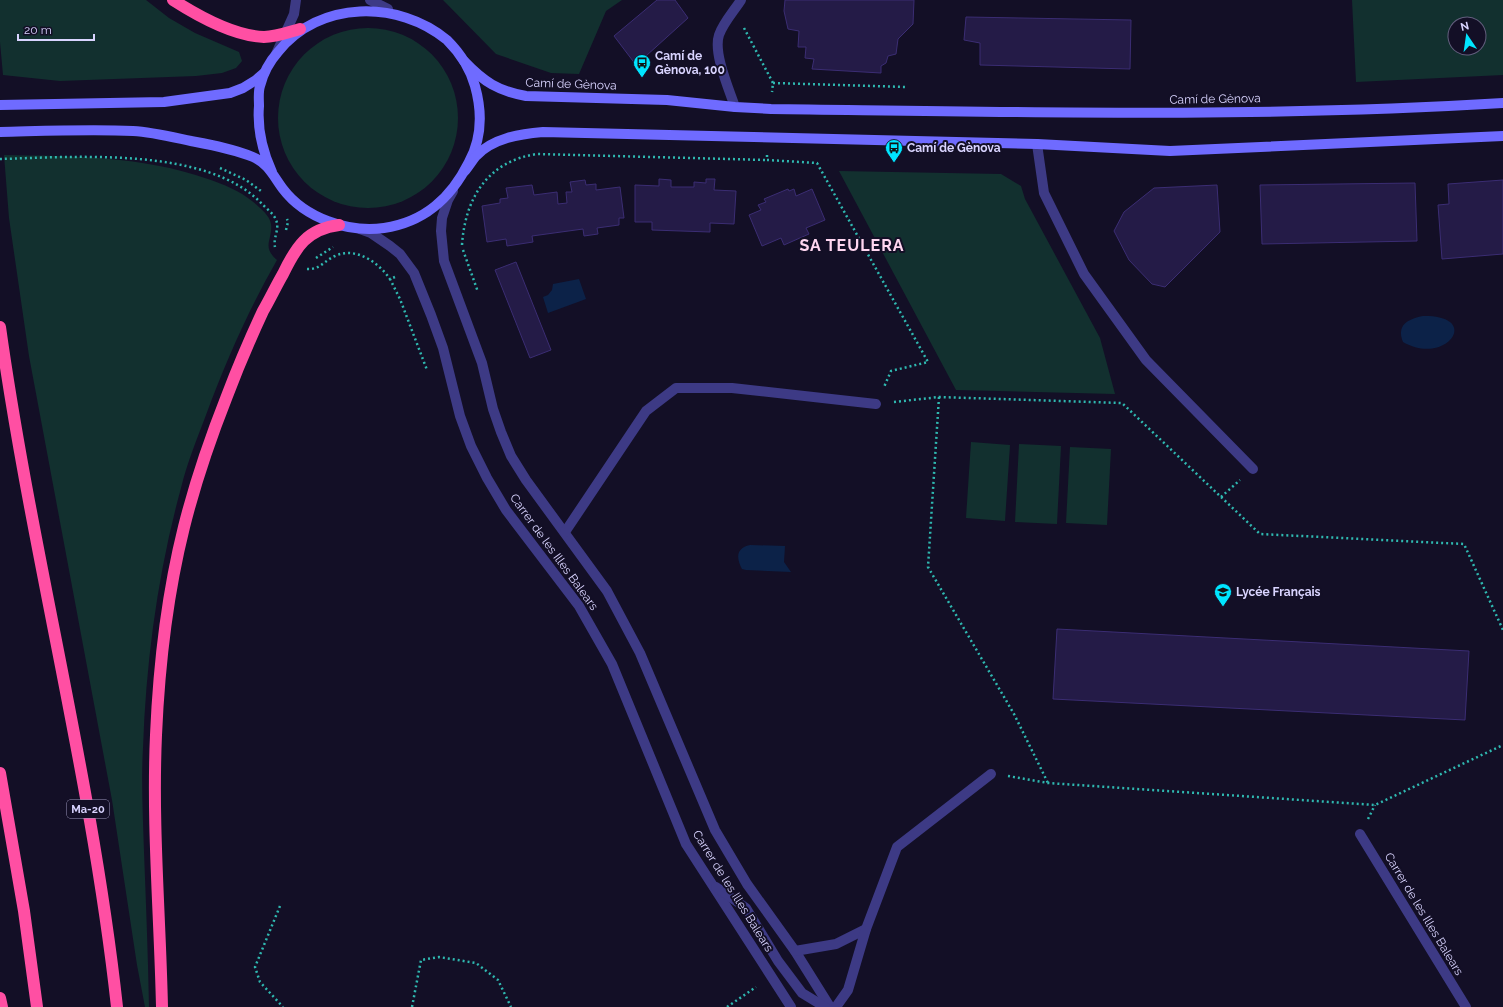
<svg xmlns="http://www.w3.org/2000/svg" width="1503" height="1007" viewBox="0 0 1503 1007" font-family="Raleway,sans-serif">
<style>
.green{fill:#12302f;fill-rule:evenodd}
.water{fill:#0c2248}
.building{fill:#241b47;stroke:#3b2d73}
.lines{fill:none;stroke-linecap:round;stroke-linejoin:round}
.path{stroke:#2fb8b0;stroke-width:2.5;stroke-dasharray:2 3;stroke-linecap:butt}
.street{stroke:#3d3a85;stroke-width:10}
.secondary{stroke:#6f6bff;stroke-width:10}
.highway{stroke:#ff4fa3;stroke-width:12}
.labels{text-anchor:middle;dominant-baseline:central;stroke-width:4;stroke-linejoin:round;paint-order:stroke}
.shield{fill:#130f26;stroke:#9e99be;stroke-width:1}
.shield-label{font-size:11px;font-weight:bold;fill:#d9d4ff}
.poi-label{font-size:12px;font-weight:bold;fill:#d9d4ff;stroke:#130f26;text-anchor:start}
.street-label{font-size:12px;fill:#d9d4ff;stroke:#130f26}
.district-label{font-size:16px;font-weight:bold;letter-spacing:1px;fill:#ffd6f0;stroke:#130f26}
</style>
<rect width="100%" height="100%" fill="#130f26"/>
<!-- green -->
<g class="green">
<polygon points="0,0 146,0 169,18 195,33 239,52 242,61 236,68 222,73 196,76 60,81 3,75 0,42"/>
<polygon points="443,0 622,0 606,11 579,74 551,73 496,54"/>
<path d="M1352,0H1503V75L1356,82ZM1455,24H1479V48H1455Z"/>
<circle cx="368" cy="118" r="90"/>
<path d="M4,155C72,156 143,156 208,179C223,184 240,191 252,201C258,206 270,215 271,224C273,240 261,246 277,260C249,309 226,361 206,415C197,439 187,463 181,488C158,572 146,660 143,748C141,782 143,817 144,852C146,904 148,955 149,1007H145L137,965L112,800L29,356L9,218Z"/>
<polygon points="839,171 1001,174 1021,186 1025,199 1100,338 1115,394 956,390"/>
<polygon points="971,442 1010,445 1005,521 966,518"/>
<polygon points="1019,444 1061,446 1057,524 1015,522"/>
<polygon points="1070,447 1111,449 1107,525 1066,523"/>
</g>
<!-- water -->
<g class="water">
<polygon points="579,279 586,299 548,313 543,297 548,295 552,290 553,284"/>
<path d="M1423,316C1483,315 1446,367 1403,342C1396,325 1408,319 1423,316Z"/>
<path d="M750,545L785,546L784,562L791,572L746,570L742,569C736,558 736,548 750,545Z"/>
</g>
<!-- building -->
<g class="building">
<polygon points="657,0 675,0 688,18 636,65 614,36"/>
<polygon points="785,0 914,0 913,24 898,39 896,54 888,56 886,63 881,66 881,73 812,69 814,59 805,58 806,47 798,47 799,31 788,29 784,11"/>
<polygon points="966,17 1131,20 1130,69 980,65 980,43 964,40"/>
<polygon points="659,179 671,180 671,187 694,187 694,182 706,183 706,179 715,179 714,190 736,191 734,224 710,223 710,232 652,230 652,222 635,222 635,185 659,186"/>
<polygon points="585,180 586,185 596,184 596,190 620,187 624,218 619,218 619,225 597,228 598,234 584,236 583,229 532,236 533,242 507,246 506,239 487,242 482,206 500,203 500,199 508,198 506,188 532,185 534,195 557,192 558,204 567,203 566,192 572,192 570,182"/>
<polygon points="1503,180 1503,254 1442,259 1438,205 1449,204 1448,184"/>
<polygon points="1415,183 1417,241 1262,244 1260,185"/>
<polygon points="1217,185 1220,232 1165,287 1152,284 1129,260 1114,231 1124,212 1154,188"/>
<polygon points="788,189 789,191 794,189 796,196 812,189 825,220 806,228 809,234 784,245 781,238 762,246 749,215 761,210 758,205 766,202 764,199"/>
<polygon points="516,262 551,350 530,358 495,270"/>
<polygon points="1057,629 1469,651 1465,720 1053,699"/>
</g>
<g class="lines">
<!-- path -->
<g class="path">
<polyline points="744,28 773,83 772,92"/>
<polyline points="773,83 906,87"/>
<polyline points="767,155 767,160 817,163 928,362 891,371 884,387"/>
<path d="M0,159C74,157 208,146 262,204C267,209 274,214 276,220C280,229 273,237 275,247"/>
<polyline points="220,168 246,180 261,191"/>
<polyline points="286,230 288,222 287,219"/>
<path d="M462,245C465,198 488,161 537,154L767,160"/>
<polyline points="463,250 478,292"/>
<polyline points="316,258 333,247"/>
<path d="M307,269C320,270 325,260 335,256C356,246 379,263 390,279"/>
<polyline points="395,277 390,279 400,299 427,370"/>
<polyline points="939,397 928,567 1014,714 1048,783"/>
<polyline points="894,402 939,397 1122,403 1260,534 1464,544 1503,630"/>
<polyline points="1221,497 1240,480"/>
<polyline points="1008,776 1048,783 1375,805 1503,745"/>
<polyline points="1368,819 1375,805"/>
<polyline points="280,906 255,967 260,982 283,1007"/>
<polyline points="412,1007 421,960 439,957 476,963 498,980 511,1007"/>
<polyline points="727,1007 756,987"/>
</g>
<!-- street -->
<g class="street">
<polyline points="370,0 388,9"/>
<polyline points="276,54 294,14 296,0"/>
<path d="M735,107C729,89 713,53 719,35C723,23 734,11 741,0"/>
<polyline points="1037,144 1044,193 1084,274 1146,360 1253,469"/>
<polyline points="453,191 448,200 442,218 441,231 444,261 482,363 493,409 501,432 511,456 526,480 607,591 640,653 715,830 747,884 795,951 830,1007"/>
<polyline points="360,229 371,233 390,246 400,254 414,273 431,315 443,348 460,416 471,446 487,478 506,510 579,606 612,664 686,844 791,1007"/>
<polyline points="565,532 646,411 676,388 732,388 876,404"/>
<polyline points="1360,834 1466,1007"/>
<polyline points="716,887 746,908 778,961 802,993 825,1007"/>
<polyline points="795,951 836,944 866,929"/>
<polyline points="836,1007 848,990 866,929 897,847 991,774"/>
</g>
<!-- secondary -->
<g class="secondary">
<path d="M464,61C484,82 498,91 526,96L667,100L735,107L771,109C1015,112 1259,118 1503,103"/>
<polyline points="0,105 164,102 230,93 243,88 256,80 264,73"/>
<path d="M0,132C44,131 89,129 133,131C152,132 172,137 191,141C212,145 234,149 253,157C268,163 274,177 283,189C305,218 348,233 384,228C425,222 451,198 469,162C482,138 482,111 475,86C470,68 460,53 447,40C399,0 319,0 278,52C270,61 263,74 260,86C258,92 259,100 259,106C257,130 262,150 272,172"/>
<path d="M465,171C469,166 472,161 476,156C493,138 520,134 543,132L1037,144L1170,151L1503,136"/>
</g>
<!-- highway -->
<g class="highway">
<path d="M173,0C198,16 233,36 264,37C276,37 289,32 300,29"/>
<path d="M0,327C32,555 92,778 117,1007"/>
<polyline points="0,773 24,911 37,1007"/>
<polyline points="0,998 2,1007"/>
<path d="M162,1007C160,916 152,825 156,735C159,665 167,595 184,527C195,483 210,439 227,396C238,367 250,339 263,311C270,299 276,286 283,274C296,247 307,229 339,225"/>
</g>
</g>
<!-- icons -->
<defs>
<symbol id="bus-pin" viewBox="-11 -11 22 30"><path d="M0 17L-7.5 6A9.5 9.5 0 1 1 7.5 6Z" fill="#00e5ff" stroke="#130f26"/><path d="M-5-6H5V4H4V6H2V4H-2V6H-4V4H-5ZM-3.5-4V0h7V-4ZM-3.5 1.2v1.5H-2V1.2ZM2 1.2v1.5H3.5V1.2Z" fill="#111"/></symbol>
<symbol id="school-pin" viewBox="-11 -11 22 30"><path d="M0 17L-7.5 6A9.5 9.5 0 1 1 7.5 6Z" fill="#00e5ff" stroke="#130f26"/><path d="M0-5L7-2L0 1L-7-2ZM-4 1L0 2.5L4 1V4Q0 6-4 4Z" fill="#111"/></symbol>
</defs>
<g fill-rule="evenodd">
<use href="#bus-pin" x="632" y="53" width="20" height="27"/>
<use href="#bus-pin" x="884" y="138" width="20" height="27"/>
<use href="#school-pin" x="1213" y="582" width="20" height="27"/>
</g>
<g class="labels">
<!-- shield labels -->
<rect class="shield" x="67" y="800" width="42" height="18" rx="3"/>
<g class="shield-label">
<text x="88" y="809">Ma-20</text>
</g>
<!-- poi labels -->
<g class="poi-label">
<text x="655" y="56">Camí de<tspan x="655" dy="14">Gènova, 100</tspan></text>
<text x="907" y="148">Camí de Gènova</text>
<text x="1236" y="592">Lycée Français</text>
</g>
<!-- street labels -->
<g class="street-label">
<text transform="translate(571 84) rotate(2)">Camí de Gènova</text>
<text transform="translate(1215 99) rotate(-1)">Camí de Gènova</text>
<text transform="translate(554 552) rotate(54)">Carrer de les Illes Balears</text>
<text transform="translate(733 891) rotate(58)">Carrer de les Illes Balears</text>
<text transform="translate(1424 914) rotate(59)">Carrer de les Illes Balears</text>
</g>
<!-- district labels -->
<g class="district-label">
<text x="852" y="245">SA TEULERA</text>
</g>
</g>
<!-- north arrow -->
<g transform="translate(1467 36) rotate(347)"><circle r="19" fill="#130f26" stroke="#625e7d"/>
<path d="M0-3L7 15L0 10L-7 15Z" fill="#00e5ff"/>
<text y="-6" font-size="11" font-weight="bold" text-anchor="middle" fill="#d9d4ff">N</text>
</g>
<!-- scale -->
<path d="M18 34v6h76v-6" fill="none" stroke="#d9d4ff" stroke-width="2"/>
<text x="24" y="34" font-size="12" fill="#d9d4ff" stroke="#130f26" stroke-width="3" paint-order="stroke">20 m</text>
</svg>
